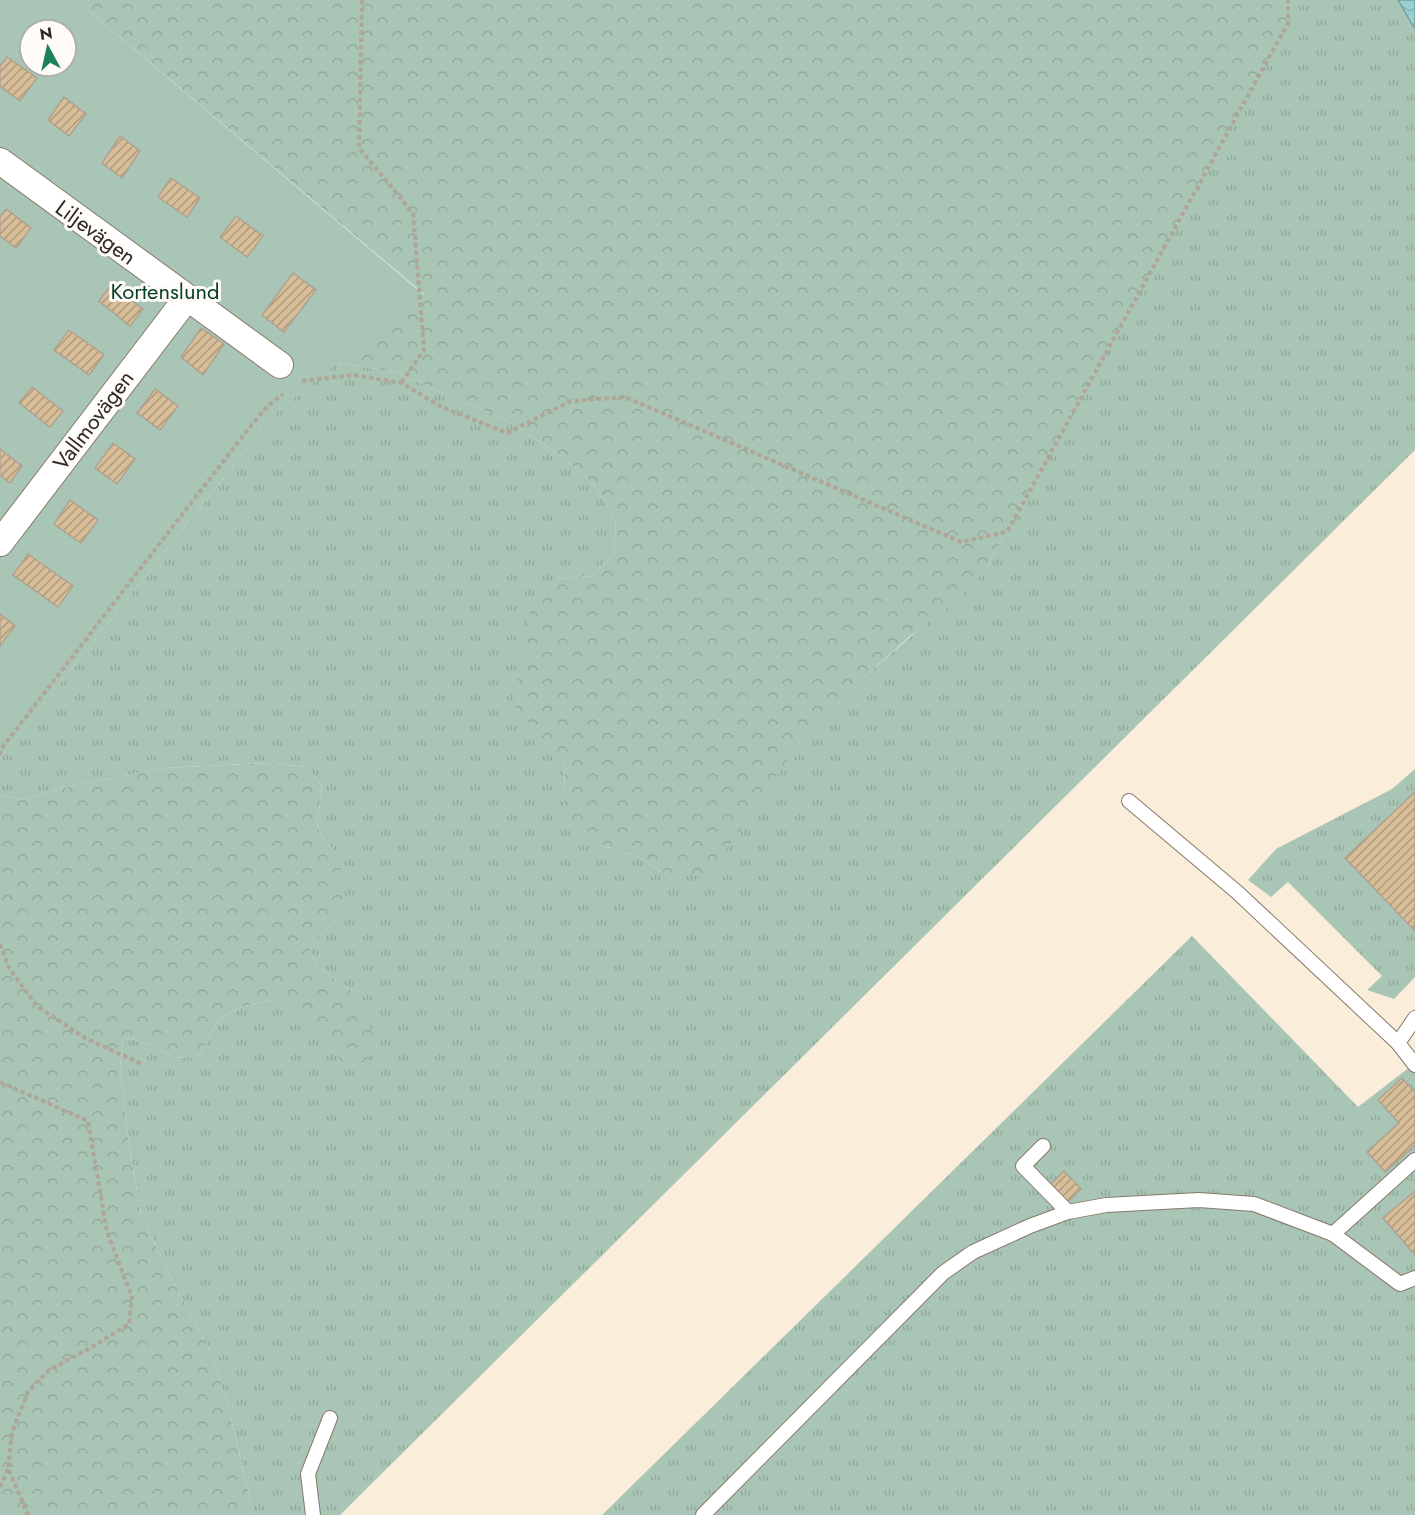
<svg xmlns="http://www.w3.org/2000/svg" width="1415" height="1515" viewBox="0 0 1415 1515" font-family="Jost,sans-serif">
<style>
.grass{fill:url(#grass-tufts)}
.forest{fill:url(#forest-crowns)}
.green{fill:#a9c5b5;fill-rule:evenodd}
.water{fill:url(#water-waves);stroke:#789e9d;stroke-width:1.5}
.building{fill:url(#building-hatch);stroke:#aea290;stroke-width:1.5}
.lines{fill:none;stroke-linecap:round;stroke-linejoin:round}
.service-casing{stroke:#867a69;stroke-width:16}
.minor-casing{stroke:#867a69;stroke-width:28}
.path{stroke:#b0a697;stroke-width:4;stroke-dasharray:4.5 3;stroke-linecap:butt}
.service{stroke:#fff;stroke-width:14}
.minor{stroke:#fff;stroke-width:26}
.labels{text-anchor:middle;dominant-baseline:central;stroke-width:6;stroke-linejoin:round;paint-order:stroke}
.street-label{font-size:22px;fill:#2f2a23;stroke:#fefbf8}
.park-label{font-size:22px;fill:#033e28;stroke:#fefbf8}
</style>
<defs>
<pattern id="grass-tufts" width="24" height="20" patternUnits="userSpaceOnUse" patternTransform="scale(1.5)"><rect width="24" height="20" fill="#a9c5b5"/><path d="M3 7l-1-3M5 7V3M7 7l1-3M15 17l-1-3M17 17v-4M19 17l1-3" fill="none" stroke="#92a99b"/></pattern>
<pattern id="forest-crowns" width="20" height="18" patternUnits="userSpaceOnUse" patternTransform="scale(1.5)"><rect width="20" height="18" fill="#a9c5b5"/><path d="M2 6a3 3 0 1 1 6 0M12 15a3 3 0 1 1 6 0" fill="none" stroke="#92a99b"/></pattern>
<pattern id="water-waves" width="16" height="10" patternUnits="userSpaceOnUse" patternTransform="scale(1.5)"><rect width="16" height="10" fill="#98d0d1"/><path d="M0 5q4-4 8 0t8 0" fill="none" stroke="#83b3b3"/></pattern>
<pattern id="building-hatch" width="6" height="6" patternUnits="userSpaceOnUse" patternTransform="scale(1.5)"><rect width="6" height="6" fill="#d7bd98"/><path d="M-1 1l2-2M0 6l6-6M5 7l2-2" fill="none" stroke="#af9a7c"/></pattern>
</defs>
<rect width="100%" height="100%" fill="#faedda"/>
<!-- grass -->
<g class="grass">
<polygon points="1288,0 1415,0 1415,450 340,1515 254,1515 227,1402 211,1352 171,1278 141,1214 130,1151 120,1068 123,1037 151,1044 173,1057 197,1058 219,1019 244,1006 271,1000 297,1006 342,1063 353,992 316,966 310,948 325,930 337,919 339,856 323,839 317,824 322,787 308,767 267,763 165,768 72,786 24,800 0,795 0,758 278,410 337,363 395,372 508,421 560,455 594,485 616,519 614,554 591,576 557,579 543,737 564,762 565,796 563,812 601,845 636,856 665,874 765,791 802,739 869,673 983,573 1288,23"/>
<polygon points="1415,769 1415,792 1346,857 1415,931 1415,977 1394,999 1367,990 1382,976 1288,882 1271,897 1248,880 1276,849 1392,789"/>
<polygon points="1192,936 1358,1107 1415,1063 1415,1515 602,1515"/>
</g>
<!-- forest -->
<g class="forest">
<polygon points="76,0 1288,0 1288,23 983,573 956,602 910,636 869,673 802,739 709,875 665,874 636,856 601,845 562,812 565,796 564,762 513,705 531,608 557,579 591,576 614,554 616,519 594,485 560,455 508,421 395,372 337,363 424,294"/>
<polygon points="267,763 308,767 322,787 317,824 323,839 339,856 344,892 337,919 325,930 310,949 316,966 353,992 377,1042 372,1056 360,1067 342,1063 297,1007 271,1000 244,1006 219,1019 197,1058 173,1057 151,1044 123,1037 120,1068 130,1151 141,1214 171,1278 211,1352 227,1402 254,1515 0,1515 0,795 24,800 72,786 165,768"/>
</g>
<!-- green -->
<path class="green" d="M0,0H76L424,295L278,410L0,758ZM30,30H66V66H30Z"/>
<!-- water -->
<polygon class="water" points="1398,0 1415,0 1415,28 1413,26"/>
<!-- building -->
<g class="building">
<polygon points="7,57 37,78 20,101 0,86 0,66"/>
<polygon points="64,97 86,114 69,136 48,120"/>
<polygon points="120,136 140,151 122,178 102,163"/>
<polygon points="171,178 200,198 187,217 158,197"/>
<polygon points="6,209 31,228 16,248 0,236 0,217"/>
<polygon points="236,216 263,236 247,257 220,237"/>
<polygon points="293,273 316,290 284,332 262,315"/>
<polygon points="111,285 143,309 130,326 99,301"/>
<polygon points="201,328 224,344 203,375 181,357"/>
<polygon points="69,330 104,355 89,375 54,350"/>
<polygon points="32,387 63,411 50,427 19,403"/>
<polygon points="155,389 178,406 160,430 137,413"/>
<polygon points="113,443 135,459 117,484 95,468"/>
<polygon points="0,449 22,466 10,483 0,475"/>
<polygon points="70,500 98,520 81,543 54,524"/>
<polygon points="28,554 73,586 58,607 13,575"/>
<polygon points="0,614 15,626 0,646"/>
<polygon points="1415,792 1415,931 1345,858"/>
<polygon points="1402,1078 1415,1092 1415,1145 1385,1172 1367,1152 1399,1123 1378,1100"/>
<polygon points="1064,1171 1081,1189 1067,1203 1050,1185"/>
<polygon points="1415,1191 1415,1255 1383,1218"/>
</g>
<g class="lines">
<defs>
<g id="service">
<polyline points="1129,801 1237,892 1398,1043"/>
<polyline points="1415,1018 1398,1043 1415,1065"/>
<polyline points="1043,1146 1023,1166 1068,1212"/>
<polyline points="1333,1234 1415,1160"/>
<polyline points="313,1515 308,1474 330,1418"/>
<polyline points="703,1515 943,1273 973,1252 1030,1226 1068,1212 1106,1205 1199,1200 1254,1204 1333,1234 1400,1284 1415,1278"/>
</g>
<g id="minor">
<polyline points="0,161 280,365"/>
<polyline points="0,543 187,298"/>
</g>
</defs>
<!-- service casing -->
<use href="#service" class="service-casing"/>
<!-- minor casing -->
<use href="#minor" class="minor-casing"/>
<!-- path -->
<g class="path">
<polyline points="362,0 359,148 413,213 424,350 401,383"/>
<polyline points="302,381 354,375 401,383 442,407 507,433 571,401 625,397 961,542 1007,532 1288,23 1288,0"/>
<polyline points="0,755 1,749 249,428 268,406 283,394"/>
<polyline points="0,944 9,968 37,1006 85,1038 142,1064"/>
<polyline points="0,1082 88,1121 107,1232 132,1297 129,1324 92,1347 49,1370 28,1392 12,1432 8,1468 28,1515"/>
<polyline points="0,1487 8,1469"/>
</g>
<!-- service -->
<use href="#service" class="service"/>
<!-- minor -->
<use href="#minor" class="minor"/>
</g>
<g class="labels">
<!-- street labels -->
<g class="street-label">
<text transform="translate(96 232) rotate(36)">Liljevägen</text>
<text transform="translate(93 420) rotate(-53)">Vallmovägen</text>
</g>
<!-- park labels -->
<g class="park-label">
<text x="165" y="291">Kortenslund</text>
</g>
</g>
<!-- north arrow -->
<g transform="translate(48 48) rotate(352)"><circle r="28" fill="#fefbf8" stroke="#aba7a3" stroke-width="1.5"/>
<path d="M0-4.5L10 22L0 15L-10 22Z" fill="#1d825c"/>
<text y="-9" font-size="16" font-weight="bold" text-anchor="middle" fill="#2f2a23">N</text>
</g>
</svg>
